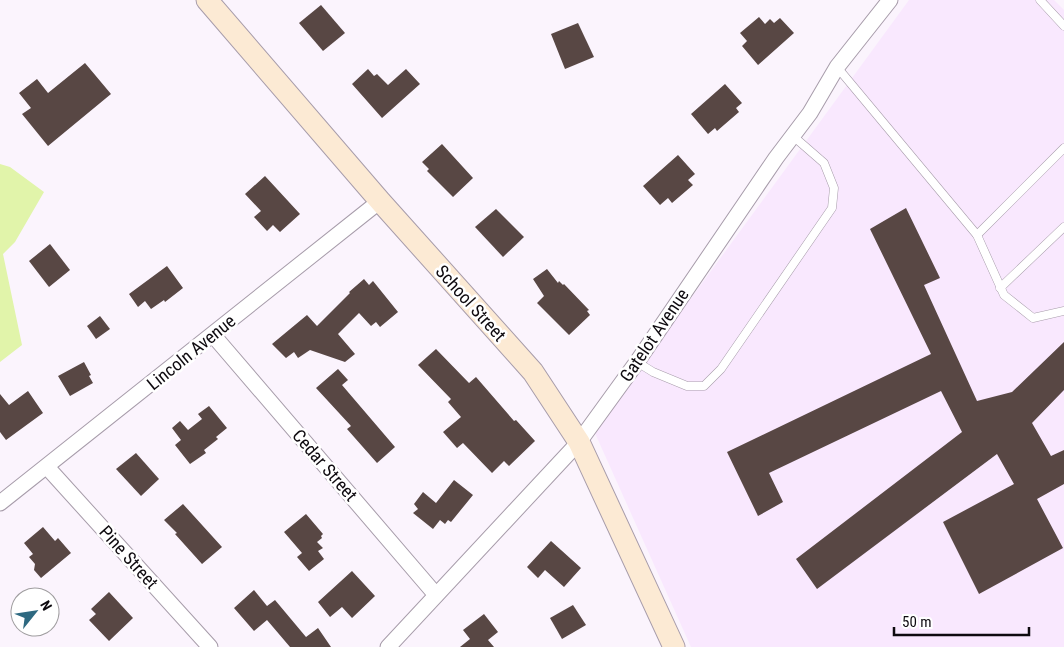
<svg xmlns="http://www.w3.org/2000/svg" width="1064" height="647" viewBox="0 0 1064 647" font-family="'Roboto Condensed',sans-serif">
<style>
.built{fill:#f9e8fe}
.green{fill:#e1f4aa}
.building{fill:#584744}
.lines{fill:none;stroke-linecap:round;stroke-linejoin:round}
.lane-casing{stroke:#a79caa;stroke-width:9}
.street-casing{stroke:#a79caa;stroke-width:17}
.secondary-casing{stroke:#a79caa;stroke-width:23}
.lane{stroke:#fff;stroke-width:8}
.street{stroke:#fff;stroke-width:15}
.secondary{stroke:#fcead4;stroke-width:21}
.labels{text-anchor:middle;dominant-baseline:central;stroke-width:5;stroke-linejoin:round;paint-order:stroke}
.street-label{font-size:18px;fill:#0e0a0f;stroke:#fff}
</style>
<rect width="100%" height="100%" fill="#fbf4fd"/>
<!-- built -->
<polygon class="built" points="909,0 1054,0 1064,10 1064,647 691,647 594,431"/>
<!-- green -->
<polygon class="green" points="0,164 10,167 44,192 15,242 3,254 22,345 0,362"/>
<!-- building -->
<g class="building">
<polygon points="321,5 345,33 323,51 299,23"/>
<polygon points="759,17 765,24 770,19 774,23 780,18 794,33 758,65 742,46 747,41 740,33"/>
<polygon points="578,23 594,57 565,69 551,34"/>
<polygon points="85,63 111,94 48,146 22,114 31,108 19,93 37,79 48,93"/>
<polygon points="368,69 374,76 377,74 388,85 406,69 420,84 382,118 352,84"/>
<polygon points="725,84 742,103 736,108 739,112 717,131 715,128 708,134 691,114"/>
<polygon points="442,144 473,178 453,197 427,171 429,169 422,162"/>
<polygon points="678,155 695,174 688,180 693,185 672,203 668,198 660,205 643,186"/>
<polygon points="265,176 300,214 280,232 273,225 267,231 254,217 261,211 245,194"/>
<polygon points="906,208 940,278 924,285 977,401 1012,392 1064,342 1064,390 1032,423 1051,456 1064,450 1064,484 1037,499 1063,548 979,594 943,522 1014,484 997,454 817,589 796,559 962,432 941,391 769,473 783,502 758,516 727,452 931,354 870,229"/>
<polygon points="496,209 524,237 503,257 475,227"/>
<polygon points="50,244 70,270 49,287 29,261"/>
<polygon points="167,266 183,288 165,302 164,300 151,309 145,301 138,307 129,294"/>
<polygon points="547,269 558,283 559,281 563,285 564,284 589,310 587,311 590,315 569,335 537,303 544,296 533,279"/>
<polygon points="364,279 369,285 373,281 398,312 380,327 376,322 371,326 359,313 338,334 355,354 345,362 310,350 298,358 294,352 286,358 272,344 307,315 317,326 350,293 349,292"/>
<polygon points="100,316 110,329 96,339 87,326"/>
<polygon points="436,349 469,383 476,377 514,421 516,420 535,441 509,466 504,461 492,473 463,443 457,448 443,432 461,417 448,402 451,399 418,365"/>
<polygon points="84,362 91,375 89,376 93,383 70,396 58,376"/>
<polygon points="338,369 348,380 342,385 395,447 377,463 347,429 351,426 316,388"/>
<polygon points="28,391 43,413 6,440 0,432 0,394 9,405"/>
<polygon points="209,406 227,428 216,437 218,439 204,450 206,453 190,464 175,445 181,440 172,428 180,421 188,430 202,419 198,414"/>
<polygon points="136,453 159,479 141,496 116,469"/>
<polygon points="454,480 473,495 451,522 448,520 445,524 440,520 433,529 413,513 418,509 414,504 423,492 436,503"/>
<polygon points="183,504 222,547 202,564 175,534 177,533 164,520"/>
<polygon points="306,514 323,534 321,536 322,538 317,542 323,548 318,551 324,559 309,571 297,557 302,553 284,532"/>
<polygon points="43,527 55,541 58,538 71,553 41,578 34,570 35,564 29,557 33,554 24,543"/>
<polygon points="551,541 581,568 564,587 545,570 538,578 527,567"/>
<polygon points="352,571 375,596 352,618 342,607 330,617 318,602"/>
<polygon points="254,590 267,606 275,600 306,637 318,628 331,647 290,647 267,620 254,631 234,608"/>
<polygon points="109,592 133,618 109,641 89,620 96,614 91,609"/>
<polygon points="573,605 586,625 562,639 550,618"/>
<polygon points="484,614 498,632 488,640 494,647 460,647 470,639 463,630"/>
</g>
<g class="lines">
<defs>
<g id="lane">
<polyline points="1040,0 1064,26"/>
<polyline points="837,67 977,235 1004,295 1033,318 1064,311"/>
<polyline points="977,235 1064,148"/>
<polyline points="1000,288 1064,227"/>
<polyline points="637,362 653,372 687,386 704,386 721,369 832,208 834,188 824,163 793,136"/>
</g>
<g id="street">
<polyline points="213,335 436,595"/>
<polyline points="47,467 210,647"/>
<polyline points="0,503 380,201"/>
<polyline points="388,647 579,442 637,362 776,158 810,113 837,67 890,0"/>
</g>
<polyline id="secondary" points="207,0 380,201 533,372 579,442 674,647"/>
</defs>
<!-- lane casing -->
<use href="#lane" class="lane-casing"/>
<!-- street casing -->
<use href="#street" class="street-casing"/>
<!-- secondary casing -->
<use href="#secondary" class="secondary-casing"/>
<!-- lane -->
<use href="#lane" class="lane"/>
<!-- street -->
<use href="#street" class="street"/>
<!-- secondary -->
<use href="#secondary" class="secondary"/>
</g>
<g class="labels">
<!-- street labels -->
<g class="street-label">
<text transform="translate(471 303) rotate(48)">School Street</text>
<text transform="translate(654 335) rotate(-56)">Gatelot Avenue</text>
<text transform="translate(191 352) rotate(-39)">Lincoln Avenue</text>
<text transform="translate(325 465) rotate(49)">Cedar Street</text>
<text transform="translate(129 557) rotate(48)">Pine Street</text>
</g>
</g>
<!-- north arrow -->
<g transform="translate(35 612) rotate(60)"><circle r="24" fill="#ffffff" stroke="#9f9d9f"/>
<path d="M0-4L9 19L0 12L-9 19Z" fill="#2e6981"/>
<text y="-8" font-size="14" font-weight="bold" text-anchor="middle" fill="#0e0a0f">N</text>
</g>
<!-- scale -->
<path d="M894 627v8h135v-8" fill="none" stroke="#0e0a0f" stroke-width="2.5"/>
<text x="902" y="627" font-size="15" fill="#0e0a0f" stroke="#ffffff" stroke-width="4" paint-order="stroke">50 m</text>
</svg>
